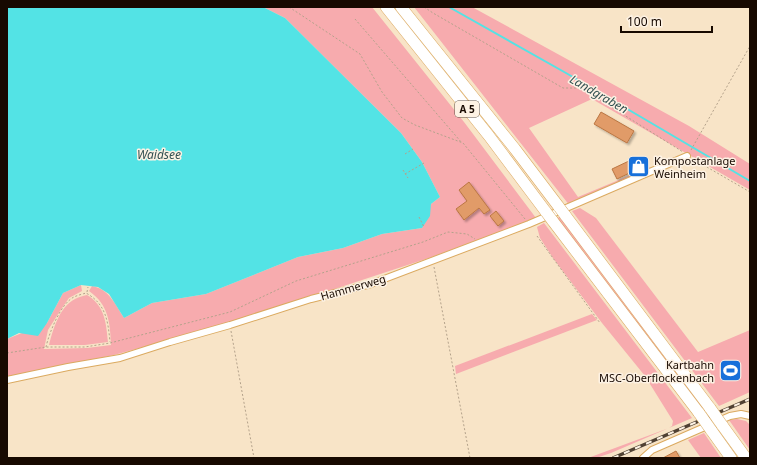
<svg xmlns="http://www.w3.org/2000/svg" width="757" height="465" viewBox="0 0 757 465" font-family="'Noto Sans',sans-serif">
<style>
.green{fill:#f7abae}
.water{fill:#53e3e5}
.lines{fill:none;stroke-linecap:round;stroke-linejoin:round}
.stream{stroke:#53e3e5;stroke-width:2}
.building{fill:#e19b67;stroke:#ba7643;filter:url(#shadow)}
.street-casing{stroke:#dbaa60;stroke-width:8}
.highway-casing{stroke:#dbaa60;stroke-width:12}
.path{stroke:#b4a28b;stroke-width:1;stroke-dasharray:2 2;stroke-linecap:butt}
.street{stroke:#fff;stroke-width:6}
.highway{stroke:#fff;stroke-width:11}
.rail-casing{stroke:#504133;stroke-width:3.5}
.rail{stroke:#fdf2e4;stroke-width:2;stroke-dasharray:6;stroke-linecap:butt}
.highway-bridge-casing{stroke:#dbaa60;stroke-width:12;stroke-linecap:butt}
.highway-bridge{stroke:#fff;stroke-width:11}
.labels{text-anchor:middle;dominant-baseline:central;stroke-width:3;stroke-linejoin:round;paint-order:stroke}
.shield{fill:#fdf2e4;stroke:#5c4f44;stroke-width:1}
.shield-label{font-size:10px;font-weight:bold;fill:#170900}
.poi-label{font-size:11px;fill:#170900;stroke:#fdf2e4;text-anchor:start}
.street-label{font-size:11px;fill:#170900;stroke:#fdf2e4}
.water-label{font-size:12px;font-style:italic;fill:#335152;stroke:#fdf2e4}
</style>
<defs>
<filter id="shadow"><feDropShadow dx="2" dy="2" stdDeviation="1" flood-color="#0004"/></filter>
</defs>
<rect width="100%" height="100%" fill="#f8e4c7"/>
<!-- green -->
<g class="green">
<path d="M263,7H372L464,122L536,218L519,227L472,242L432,257L234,322L114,355L7,377V339L47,323L63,293L81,285L82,291L69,298L60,311L48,330L44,349L87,348L111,345C110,323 109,305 89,291L92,286C109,289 115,304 124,318L152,303L206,294L298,257L343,248L382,234L422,228L431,204L440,197L422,162L401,133L285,18Z"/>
<polygon points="414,7 472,7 689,126 750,164 750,190 592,99 529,128 578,197 650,167 651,172 570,206"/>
<polygon points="580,208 596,218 698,352 750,330 750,392 719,406 572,211"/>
<polygon points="560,217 706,410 702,411 557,218"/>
<polygon points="544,223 692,418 611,453 596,458 588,458 669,428 672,426 673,421 645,376 602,323 553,258 540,238 537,227"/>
<path d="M87,295C105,306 106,322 108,342L85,345H49C53,330 59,307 75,299C78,297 83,296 87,295Z"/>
<polygon points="592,314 597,320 456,374 455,366"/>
<polygon points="737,419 746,421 750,425 750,450 729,420"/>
<polygon points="704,433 721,458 701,458 688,440"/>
</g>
<!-- water -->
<polygon class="water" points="7,7 263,7 285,18 401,133 422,162 440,197 431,204 430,216 422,228 382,234 343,248 298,257 206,294 152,303 124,318 109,294 98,287 81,285 63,293 47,323 38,336 19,333 7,339"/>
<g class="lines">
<!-- stream -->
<polyline class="stream" points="449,7 566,73 750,181"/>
</g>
<!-- building -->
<g class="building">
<polygon points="601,112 634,131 627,143 594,124"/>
<polygon points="631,160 633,165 640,162 642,167 617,179 612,169"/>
<polygon points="469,182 490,210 484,214 479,208 464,220 456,209 467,201 459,190"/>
<polygon points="496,211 504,221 498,226 490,216"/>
<polygon points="676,451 680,458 663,458"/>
</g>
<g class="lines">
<defs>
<g id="street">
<polyline points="7,380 68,367 120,358 170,342 230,325 311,299 371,284 529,224 687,156"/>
<polyline points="643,458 652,450 730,416 741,414 750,416"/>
</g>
<g id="highway">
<polyline points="386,7 489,136 546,212"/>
<polyline points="401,7 515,149 559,207"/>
<polyline points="565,215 710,408"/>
<polyline points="552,220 699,413"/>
<polyline points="722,425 746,458"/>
<polyline points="711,430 731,458"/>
</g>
</defs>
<!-- street casing -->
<use href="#street" class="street-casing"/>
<!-- highway casing -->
<use href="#highway" class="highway-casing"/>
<!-- path -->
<g class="path">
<polyline points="289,7 360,54 382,92 402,118 415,125 463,143 525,219"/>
<polyline points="424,7 433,13 563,88 581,88 683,152"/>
<polyline points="355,19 462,143"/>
<polyline points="691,150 750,46"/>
<polyline points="405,154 413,149"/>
<polyline points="693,159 750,192"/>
<polyline points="403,170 408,178"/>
<polyline points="405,174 424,163"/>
<polyline points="419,217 424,227"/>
<polyline points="537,236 600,323"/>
<polyline points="434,267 470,458"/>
<polyline points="87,292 88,287"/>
<polyline points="231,331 254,458"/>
<path d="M46,347C49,333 61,303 74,297C78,295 83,294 86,293C106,304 108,321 110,342"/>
<polyline points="7,353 46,347 85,347 110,343 230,312 296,281 423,242 448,232 467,234 475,239"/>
</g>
<!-- street -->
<use href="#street" class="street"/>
<!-- highway -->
<use href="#highway" class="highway"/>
<defs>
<polyline id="rail" points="613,458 750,399"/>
</defs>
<!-- rail casing -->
<use href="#rail" class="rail-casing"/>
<!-- rail -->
<use href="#rail" class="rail"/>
<defs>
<g id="highway-bridge">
<polyline points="559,207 565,215"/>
<polyline points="546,212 552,220"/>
<polyline points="710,408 722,425"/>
<polyline points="699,413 711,430"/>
</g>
</defs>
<!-- highway-bridge casing -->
<use href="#highway-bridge" class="highway-bridge-casing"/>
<!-- highway-bridge -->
<use href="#highway-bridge" class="highway-bridge"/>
</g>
<!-- icons -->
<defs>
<symbol id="shop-square" viewBox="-11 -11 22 22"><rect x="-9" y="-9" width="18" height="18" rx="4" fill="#1770da" stroke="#fdf2e4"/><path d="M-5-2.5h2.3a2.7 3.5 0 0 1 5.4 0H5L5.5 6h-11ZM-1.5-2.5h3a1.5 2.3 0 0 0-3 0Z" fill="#fff"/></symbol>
<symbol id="stadium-square" viewBox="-11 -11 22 22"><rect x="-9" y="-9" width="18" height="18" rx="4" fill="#1770da" stroke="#fdf2e4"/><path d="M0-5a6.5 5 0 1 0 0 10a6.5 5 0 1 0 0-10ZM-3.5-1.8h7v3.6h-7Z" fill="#fff"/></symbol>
</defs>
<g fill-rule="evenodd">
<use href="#shop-square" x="626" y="154" width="25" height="25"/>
<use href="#stadium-square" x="718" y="358" width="25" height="25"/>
</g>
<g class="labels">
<!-- shield labels -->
<rect class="shield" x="455" y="101" width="24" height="16" rx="3"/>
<g class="shield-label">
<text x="467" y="109">A 5</text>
</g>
<!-- poi labels -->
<g class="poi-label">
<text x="654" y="160">Kompostanlage<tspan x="654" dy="13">Weinheim</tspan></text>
<text x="714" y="364" text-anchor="end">Kartbahn<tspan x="714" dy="13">MSC-Oberflockenbach</tspan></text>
</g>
<!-- street labels -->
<g class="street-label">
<text transform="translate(353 287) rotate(-16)">Hammerweg</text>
</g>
<!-- water labels -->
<g class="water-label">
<text transform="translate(599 94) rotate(30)">Landgraben</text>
<text x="159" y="154">Waidsee</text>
</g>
</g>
<!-- border -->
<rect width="757" height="465" fill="none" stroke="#170900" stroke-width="16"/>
<!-- scale -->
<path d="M621 26v6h91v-6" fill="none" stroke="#170900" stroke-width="2"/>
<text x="627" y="26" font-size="12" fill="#170900" stroke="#fdf2e4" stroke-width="3" paint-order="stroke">100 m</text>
</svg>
